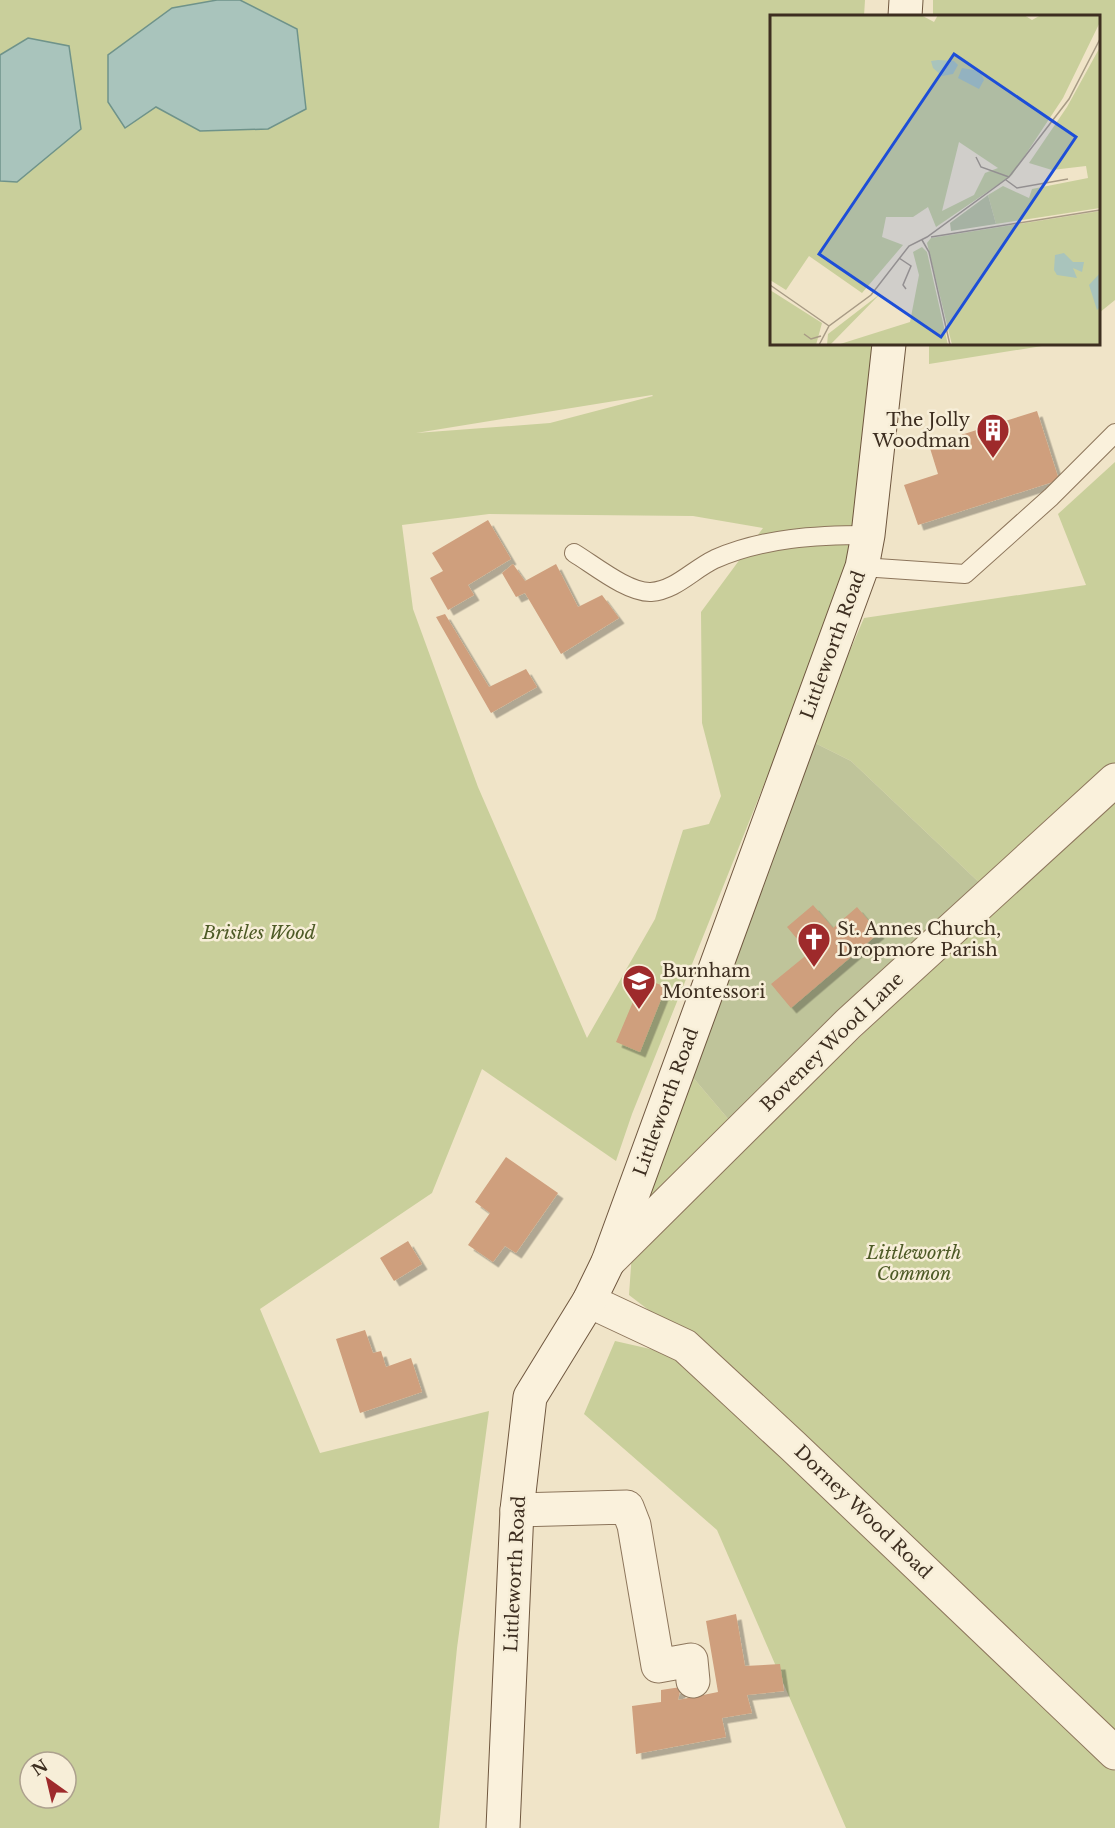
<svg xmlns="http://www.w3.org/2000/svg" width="1115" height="1828" viewBox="0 0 1115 1828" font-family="'Libre Baskerville',serif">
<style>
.green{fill:#c9cf9b;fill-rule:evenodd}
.cemetery{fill:#bfc49a}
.water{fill:#a9c4bc;stroke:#6f938a;stroke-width:1.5}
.building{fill:#cf9f7d;filter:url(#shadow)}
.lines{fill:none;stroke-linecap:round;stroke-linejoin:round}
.lane-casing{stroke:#8d765c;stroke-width:20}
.street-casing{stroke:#8d765c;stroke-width:35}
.secondary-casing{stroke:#6f573f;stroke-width:35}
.lane{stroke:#faf1dc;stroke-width:18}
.street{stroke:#faf1dc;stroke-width:33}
.secondary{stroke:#faf1dc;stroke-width:33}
.labels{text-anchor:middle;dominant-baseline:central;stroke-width:5;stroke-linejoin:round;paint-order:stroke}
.poi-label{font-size:18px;fill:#3d2e20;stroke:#f7eed8;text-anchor:start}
.street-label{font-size:18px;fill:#3d2e20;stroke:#f7eed8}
.park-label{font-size:18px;font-style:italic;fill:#4d5a26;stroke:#f7eed8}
.inset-road{fill:none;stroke:#a89b85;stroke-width:1.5}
.view{fill:#1d4ed8;fill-opacity:0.15;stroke:#1d4ed8;stroke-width:3}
.inset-edge{fill:none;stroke:#3d2e20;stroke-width:3}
</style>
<defs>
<filter id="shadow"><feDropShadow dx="5.5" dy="5.5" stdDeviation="0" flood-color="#0004"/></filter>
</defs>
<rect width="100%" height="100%" fill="#f0e4c8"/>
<!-- green -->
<g class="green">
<path d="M0,0H217L172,8L156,107L200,131L268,129L306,109L297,29L240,0H865L864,16H772V344H874V510L632,1114L616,1161L482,1069L432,1193L260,1309L320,1453L489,1411L457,1648L439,1828H0V181L17,182L28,38L0,55ZM653,396L550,423L416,433L652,395ZM489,514L693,516L763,528L701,612L702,723L721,796L709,824L683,830L655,919L587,1038L478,787L413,609L402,525ZM30,1762H66V1798H30Z"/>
<polygon points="933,0 1115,0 1115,300 1099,313 1098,16 933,16"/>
<polygon points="929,344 1047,344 1042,346 929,364"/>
<polygon points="1115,462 1115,767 984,887 851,761 811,741 864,618 1086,585 1058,514"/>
<polygon points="1115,800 1115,1734 757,1393 629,1295 632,1252 932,969"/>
<polygon points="690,1074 729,1120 631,1218"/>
<polygon points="615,1341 668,1353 699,1373 1115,1771 1115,1828 846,1828 717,1530 584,1414"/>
</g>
<!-- cemetery -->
<polygon class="cemetery" points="811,741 851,761 984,887 729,1120 690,1074"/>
<!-- water -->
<g class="water">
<polygon points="217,0 240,0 297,29 306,109 268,129 200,131 156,107 125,128 108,102 108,55 172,8"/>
<polygon points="28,38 69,46 81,129 17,182 0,181 0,55"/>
</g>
<!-- building -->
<g class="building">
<polygon points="1037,411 1059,480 918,525 904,485 938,474 929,445"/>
<polygon points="488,520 511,559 468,585 474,595 448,610 430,578 443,571 432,553"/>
<polygon points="513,564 525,581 556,564 578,607 602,595 619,618 561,654 525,593 516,597 502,573"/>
<polygon points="445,614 489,687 526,669 537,687 491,713 436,617"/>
<polygon points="813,905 833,928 857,907 879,933 791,1008 771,984 809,953 787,927"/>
<polygon points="643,978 666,987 640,1052 616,1042"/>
<polygon points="506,1157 558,1193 516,1253 505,1246 493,1262 468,1245 490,1213 475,1202"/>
<polygon points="408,1241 422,1264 394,1281 380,1258"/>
<polygon points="365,1330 373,1353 381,1351 386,1367 411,1358 422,1392 360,1413 336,1339"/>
<polygon points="736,1614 745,1666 780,1664 784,1691 747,1695 752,1713 722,1718 726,1737 636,1754 632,1706 661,1702 661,1690 681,1687 678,1700 718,1692 706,1621"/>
</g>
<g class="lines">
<defs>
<g id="lane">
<path d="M574,553C594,565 628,593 651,592C676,590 692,570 715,559C763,538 816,535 868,535"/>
<polyline points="862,567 965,574 1051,497 1115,433"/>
</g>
<g id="street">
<polyline points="608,1262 848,1024 1115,780"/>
<polyline points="589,1301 685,1346 793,1446 1115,1753"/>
<polyline points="517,1510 627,1507 634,1525 658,1666 691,1660 693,1681"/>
</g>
<g id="secondary">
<polyline points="905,16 906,0"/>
<polyline points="503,1828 517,1510 530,1397 589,1301 608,1262 862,567 868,535 889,344"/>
</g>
</defs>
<!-- lane casing -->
<use href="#lane" class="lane-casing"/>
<!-- street casing -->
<use href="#street" class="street-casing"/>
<!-- secondary casing -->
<use href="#secondary" class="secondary-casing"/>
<!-- lane -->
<use href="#lane" class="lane"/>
<!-- street -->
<use href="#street" class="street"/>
<!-- secondary -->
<use href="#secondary" class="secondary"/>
</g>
<!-- icons -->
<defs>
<symbol id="building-pin" viewBox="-11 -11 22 30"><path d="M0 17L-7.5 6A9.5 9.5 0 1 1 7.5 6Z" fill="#9e2a2b" stroke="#f7eed8"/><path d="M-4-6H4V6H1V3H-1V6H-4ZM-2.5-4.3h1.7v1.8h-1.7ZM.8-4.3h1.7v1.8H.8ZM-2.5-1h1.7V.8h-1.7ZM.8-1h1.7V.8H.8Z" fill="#fff"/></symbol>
<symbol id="church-pin" viewBox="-11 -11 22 30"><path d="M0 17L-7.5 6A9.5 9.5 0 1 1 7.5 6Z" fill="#9e2a2b" stroke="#f7eed8"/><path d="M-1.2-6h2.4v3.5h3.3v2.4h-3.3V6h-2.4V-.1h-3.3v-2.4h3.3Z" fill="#fff"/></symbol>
<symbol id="school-pin" viewBox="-11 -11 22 30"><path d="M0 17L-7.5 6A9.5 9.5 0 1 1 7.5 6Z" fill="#9e2a2b" stroke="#f7eed8"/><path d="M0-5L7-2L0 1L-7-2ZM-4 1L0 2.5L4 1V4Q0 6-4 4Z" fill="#fff"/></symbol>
</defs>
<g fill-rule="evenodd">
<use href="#building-pin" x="974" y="411" width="38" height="52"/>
<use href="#church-pin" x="795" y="920" width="38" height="52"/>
<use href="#school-pin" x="620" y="962" width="38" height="52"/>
</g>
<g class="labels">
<!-- poi labels -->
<g class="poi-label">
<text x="970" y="420" text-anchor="end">The Jolly<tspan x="970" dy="21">Woodman</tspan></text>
<text x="837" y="929">St. Annes Church,<tspan x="837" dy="21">Dropmore Parish</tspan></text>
<text x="662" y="971">Burnham<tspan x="662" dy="21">Montessori</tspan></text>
</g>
<!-- street labels -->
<g class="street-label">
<text transform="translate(833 645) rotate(-70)">Littleworth Road</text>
<text transform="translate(832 1042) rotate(-44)">Boveney Wood Lane</text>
<text transform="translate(666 1102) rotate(-70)">Littleworth Road</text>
<text transform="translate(863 1512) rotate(44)">Dorney Wood Road</text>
<text transform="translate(515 1574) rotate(-87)">Littleworth Road</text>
</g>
<!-- park labels -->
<g class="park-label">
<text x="259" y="933">Bristles Wood</text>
<text x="914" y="1253">Littleworth<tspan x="914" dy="21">Common</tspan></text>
</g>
</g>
<!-- overview -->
<g transform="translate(770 15)">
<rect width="330" height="330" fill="#f0e4c8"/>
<path d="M0,0H151L164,7L168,0H254L262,5L271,0H330V7L293,83L242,160L166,212L158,192L143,202H116L112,222L133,230L92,278L39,241L16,275L0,265ZM189,127L228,153L215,158L204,180L172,196ZM330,32V193L226,209L218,180L233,171L259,183L262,174L318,163L316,151L282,155L259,148L297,92ZM330,196V330H182L157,228L161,223ZM152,232L157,237L178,330H67L140,307L149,260L143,237ZM0,275L52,308L46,330H0ZM110,279L60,330H57L58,319Z" fill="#c9cf9b" fill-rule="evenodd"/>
<path d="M218,180L226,209L181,216L180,208Z" fill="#bfc49a"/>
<path d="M168,45L184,46L188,50L183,59L172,61L163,53L161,46ZM192,53L210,56L214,65L209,74L188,63ZM294,238L303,247H314L312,257L303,253L307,263L287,260L284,255L285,240ZM330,258V292L327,295L319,270Z" fill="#a9c4bc"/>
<path class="inset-road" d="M206,142L211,152L239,162M236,165L247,173L298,164M161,222L330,195M152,225L159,237L180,330M129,243L141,251L133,270L136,274M0,270L59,311M34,319L41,324L51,321M49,330L59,311L101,280L139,231L157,222L239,162L299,84L330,24"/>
<path class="view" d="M184,39L306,122L171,322L49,239Z"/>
<rect width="330" height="330" class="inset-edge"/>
</g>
<!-- north arrow -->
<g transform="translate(48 1780) rotate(326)"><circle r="28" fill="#f7eed8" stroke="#ada18e" stroke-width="1.5"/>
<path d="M0-4.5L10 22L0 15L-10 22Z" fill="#9e2a2b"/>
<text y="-9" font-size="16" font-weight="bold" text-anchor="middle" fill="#3d2e20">N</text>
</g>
</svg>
